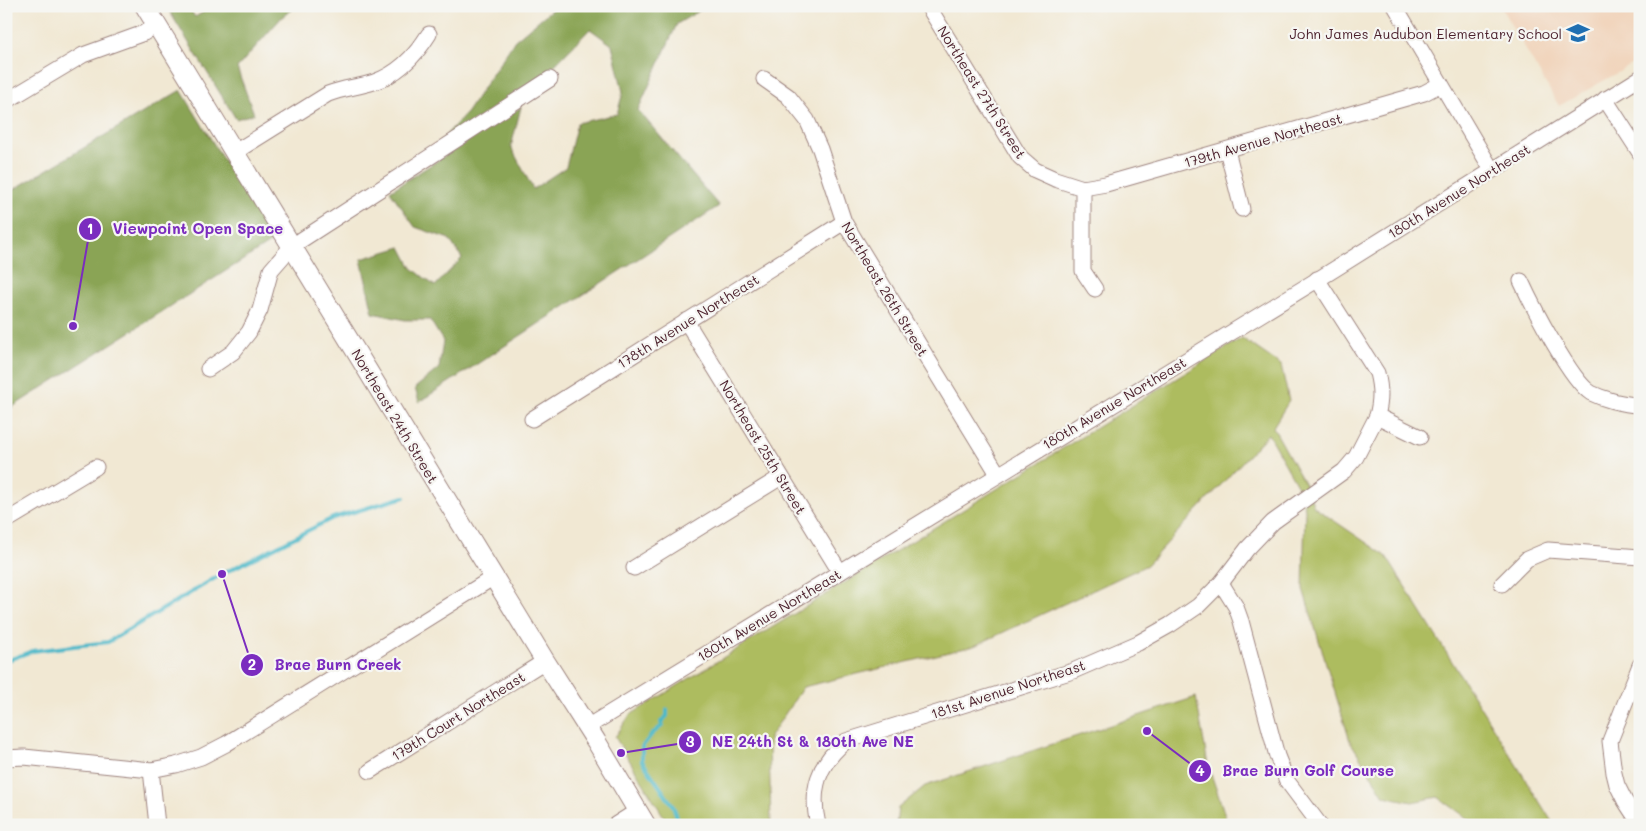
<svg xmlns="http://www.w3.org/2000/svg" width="1646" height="831" viewBox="0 0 1646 831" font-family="Mali,sans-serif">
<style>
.built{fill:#f1d5bd}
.green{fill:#adbc5e;stroke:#7c6e44}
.forest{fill:#8aa455;stroke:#6a6240}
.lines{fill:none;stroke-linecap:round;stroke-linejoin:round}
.stream{stroke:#4db9c9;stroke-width:4}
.minor-casing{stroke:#9e847f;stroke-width:17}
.major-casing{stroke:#9e847f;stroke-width:21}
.minor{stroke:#fff;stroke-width:15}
.major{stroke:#fff;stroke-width:19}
.labels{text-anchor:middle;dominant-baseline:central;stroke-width:4.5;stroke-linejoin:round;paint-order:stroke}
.poi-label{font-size:14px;fill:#4a1f2b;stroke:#f6f6f2;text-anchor:end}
.street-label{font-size:14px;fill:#4a1f2b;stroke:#f6f6f2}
.leader{fill:none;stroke:#7b2cbf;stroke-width:2}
.callout-dot{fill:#7b2cbf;stroke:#f6f6f2;stroke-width:2}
.mark-label{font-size:15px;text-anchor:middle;font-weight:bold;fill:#fff}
.callout-label{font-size:15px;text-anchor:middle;font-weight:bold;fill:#7b2cbf;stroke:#f6f6f2;stroke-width:4.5;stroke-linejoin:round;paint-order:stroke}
</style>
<rect width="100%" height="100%" fill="#f6f6f2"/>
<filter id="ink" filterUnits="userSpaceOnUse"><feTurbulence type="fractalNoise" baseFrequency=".02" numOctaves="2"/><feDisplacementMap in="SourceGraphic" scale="10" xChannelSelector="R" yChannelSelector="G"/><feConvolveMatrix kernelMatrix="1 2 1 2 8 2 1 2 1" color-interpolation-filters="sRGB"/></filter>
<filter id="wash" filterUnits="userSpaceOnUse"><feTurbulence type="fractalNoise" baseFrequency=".0096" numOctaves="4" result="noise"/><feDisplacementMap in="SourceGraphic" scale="20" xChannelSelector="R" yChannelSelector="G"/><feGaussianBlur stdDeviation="1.12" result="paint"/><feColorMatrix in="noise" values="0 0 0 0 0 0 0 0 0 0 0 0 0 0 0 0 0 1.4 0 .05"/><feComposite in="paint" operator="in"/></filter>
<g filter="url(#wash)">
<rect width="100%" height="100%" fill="#f1e8d3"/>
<!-- built -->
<polygon class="built" points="1500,6 1640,6 1640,60 1559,106"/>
<!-- green -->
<g class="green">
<polygon points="1242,338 1281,365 1289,401 1273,427 1307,488 1314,507 1386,556 1554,825 1477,825 1438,797 1412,802 1384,796 1350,741 1303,589 1305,509 1301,492 1268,434 1147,565 974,646 803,687 769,738 771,825 669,825 615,737 630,715"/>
<polygon points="1196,697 1208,765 1227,821 1231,825 896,825 898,808 925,786"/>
</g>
<!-- forest -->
<g class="forest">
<polygon points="166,6 188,6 195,17 214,6 297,6 282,17 237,68 254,114 236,119"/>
<polygon points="556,6 707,6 677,24 638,110 719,206 419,402 415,388 439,368 443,341 430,320 405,320 373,313 361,259 401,247 412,268 435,286 462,258 449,239 415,227 390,191 521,107 511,147 533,189 566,167 577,123 617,114 623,92 612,45 590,29 549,71 436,146 467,112 515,40"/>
<polygon points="181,90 273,241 6,411 6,194"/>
</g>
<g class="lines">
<!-- stream -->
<g class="stream">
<polyline points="6,661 32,651 108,642 222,574 333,518 404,497"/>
<polyline points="667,710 667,716 661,722 662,726 652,734 642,747 642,761 673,806 680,825"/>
</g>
</g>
</g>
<g filter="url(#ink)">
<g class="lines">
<defs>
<g id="minor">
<polyline points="928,6 1020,157 1035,170 1055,179 1083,188 1083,271 1095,289"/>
<polyline points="1395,6 1492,170"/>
<polyline points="764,79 788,96 807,120 820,149 844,222 998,474"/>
<polyline points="1605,99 1640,153"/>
<polyline points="8,100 83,55 144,33 157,24"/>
<polyline points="1227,150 1242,209"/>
<path d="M235,152L328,94C343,88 359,87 374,82C398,74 416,55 429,34"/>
<polyline points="1083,188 1106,184 1424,93 1441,84"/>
<path d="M1317,279L1377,373C1381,389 1381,400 1377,416L1420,437"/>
<path d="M1521,281C1532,305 1571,381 1591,393C1607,401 1623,403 1640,406"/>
<polyline points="686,321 840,572"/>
<polyline points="208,369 233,352 249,332 260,310 271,270 292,246 550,79"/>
<polyline points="532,419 844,222"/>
<polyline points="6,521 96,467"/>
<polyline points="634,568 781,477"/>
<polyline points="1221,583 1236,607 1241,621 1277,756 1287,781 1320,825"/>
<polyline points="1502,584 1527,559 1548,550 1640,557"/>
<polyline points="1640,665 1610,741 1614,773 1617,785 1625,801 1640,824"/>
<polyline points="587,727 1330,272 1640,78"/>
<polyline points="6,758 24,757 151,770 176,765 201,757 226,744 494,577"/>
<polyline points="151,770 157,825"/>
<polyline points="370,771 545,661"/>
<polyline points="615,825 637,811"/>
<path d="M818,825C810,789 818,764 846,741L1073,671L1138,643L1170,625L1198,606L1221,583L1247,549L1273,522L1344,471L1356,457L1377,416"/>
</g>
<polyline id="major" points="145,6 545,661 596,741 646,825"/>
</defs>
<!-- minor casing -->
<use href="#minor" class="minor-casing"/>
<!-- major casing -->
<use href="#major" class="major-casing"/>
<!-- minor -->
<use href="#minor" class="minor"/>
<!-- major -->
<use href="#major" class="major"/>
</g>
</g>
<!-- icons -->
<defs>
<symbol id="school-bare" viewBox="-9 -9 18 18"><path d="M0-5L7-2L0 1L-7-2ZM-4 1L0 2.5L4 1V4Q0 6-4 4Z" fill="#1f6fb2" stroke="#f6f6f2" stroke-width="2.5" paint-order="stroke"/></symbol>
</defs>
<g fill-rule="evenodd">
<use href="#school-bare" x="1562" y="17" width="32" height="32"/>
</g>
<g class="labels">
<!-- poi labels -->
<g class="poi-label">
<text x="1562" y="33">John James Audubon Elementary School</text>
</g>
<!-- street labels -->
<g class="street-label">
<text transform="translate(982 92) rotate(58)">Northeast 27th Street</text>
<text transform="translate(1263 140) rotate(-16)">179th Avenue Northeast</text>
<text transform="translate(1459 191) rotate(-32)">180th Avenue Northeast</text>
<text transform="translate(885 289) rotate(59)">Northeast 26th Street</text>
<text transform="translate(688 321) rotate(-32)">178th Avenue Northeast</text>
<text transform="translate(1114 403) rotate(-31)">180th Avenue Northeast</text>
<text transform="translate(395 416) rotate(59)">Northeast 24th Street</text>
<text transform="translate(763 447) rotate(59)">Northeast 25th Street</text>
<text transform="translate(769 615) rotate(-31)">180th Avenue Northeast</text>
<text transform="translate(1008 689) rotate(-18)">181st Avenue Northeast</text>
<text transform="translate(458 716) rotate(-32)">179th Court Northeast</text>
</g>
</g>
<!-- callouts -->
<path class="leader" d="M73 326L90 229M222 574L252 665M621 753L690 742M1147 731L1200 771"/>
<g class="callout-dot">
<circle cx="73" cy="326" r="5"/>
<circle cx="222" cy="574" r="5"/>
<circle cx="621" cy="753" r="5"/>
<circle cx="1147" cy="731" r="5"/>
<circle cx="90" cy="229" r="12"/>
<circle cx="252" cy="665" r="12"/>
<circle cx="690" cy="742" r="12"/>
<circle cx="1200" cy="771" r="12"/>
</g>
<g class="mark-label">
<text x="90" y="234">1</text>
<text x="252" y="670">2</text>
<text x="690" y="747">3</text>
<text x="1200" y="776">4</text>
</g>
<g class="callout-label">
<text x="198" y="234">Viewpoint Open Space</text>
<text x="338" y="670">Brae Burn Creek</text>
<text x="813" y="747">NE 24th St &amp; 180th Ave NE</text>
<text x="1308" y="776">Brae Burn Golf Course</text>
</g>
<!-- margin -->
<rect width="1646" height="831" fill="none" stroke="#f6f6f2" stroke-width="25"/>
</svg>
